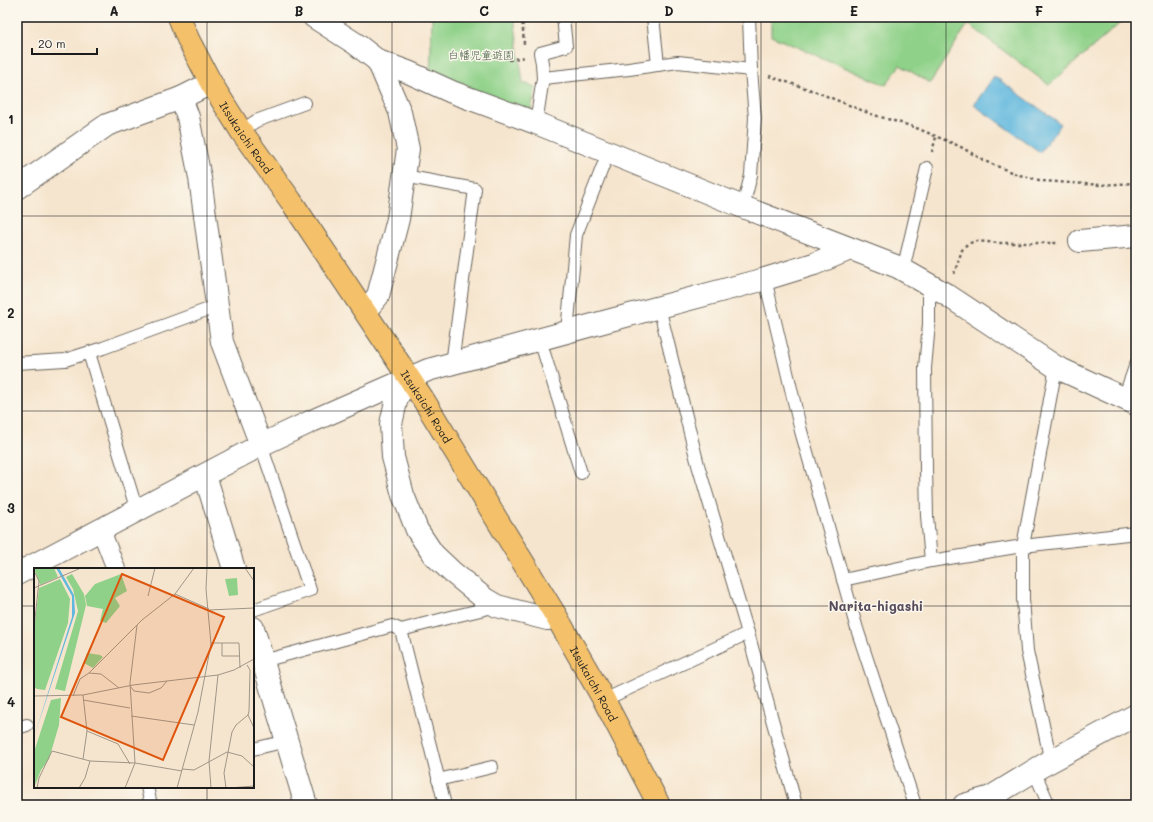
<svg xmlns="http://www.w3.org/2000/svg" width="1153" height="822" viewBox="0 0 1153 822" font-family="Mali,'Klee One',sans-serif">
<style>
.green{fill:#8fd189;stroke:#567652}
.water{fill:#61b8de;stroke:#3e6a7d}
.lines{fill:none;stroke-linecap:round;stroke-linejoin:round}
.service-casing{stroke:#68625a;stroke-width:14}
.pedestrian-casing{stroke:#68625a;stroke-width:20}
.minor-casing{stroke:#68625a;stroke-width:24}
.primary-casing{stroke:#68625a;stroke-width:24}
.path{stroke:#68625a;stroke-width:2.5;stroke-dasharray:3 3;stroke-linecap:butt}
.service{stroke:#fff;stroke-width:12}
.pedestrian{stroke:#fff;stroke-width:18}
.minor{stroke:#fff;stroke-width:22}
.primary{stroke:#f4c16a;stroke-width:22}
.grid{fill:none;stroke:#1c1c1c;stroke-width:1;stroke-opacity:0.55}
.labels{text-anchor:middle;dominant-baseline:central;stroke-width:3;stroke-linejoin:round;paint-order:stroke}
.park-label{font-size:11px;fill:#445b42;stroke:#fbf7ec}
.street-label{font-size:11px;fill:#1c1c1c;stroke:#fbf7ec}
.quarter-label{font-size:13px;font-weight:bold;fill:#564b5b;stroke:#fbf7ec}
.inset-road{fill:none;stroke:#9f9587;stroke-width:1}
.view{fill:#de560d;fill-opacity:0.15;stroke:#de560d;stroke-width:2}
.inset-edge{fill:none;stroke:#1c1c1c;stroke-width:2}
.neatline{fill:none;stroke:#1c1c1c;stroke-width:1.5}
.grid-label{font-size:13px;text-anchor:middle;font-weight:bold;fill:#1c1c1c}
</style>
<rect width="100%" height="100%" fill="#fbf7ec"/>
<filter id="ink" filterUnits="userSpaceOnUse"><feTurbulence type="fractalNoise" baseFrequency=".025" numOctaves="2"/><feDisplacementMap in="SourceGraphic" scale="8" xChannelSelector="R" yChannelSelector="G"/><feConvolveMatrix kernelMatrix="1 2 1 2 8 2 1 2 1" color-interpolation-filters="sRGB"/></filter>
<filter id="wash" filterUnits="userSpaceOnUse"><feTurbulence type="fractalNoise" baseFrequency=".012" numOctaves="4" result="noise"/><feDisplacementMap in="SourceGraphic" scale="16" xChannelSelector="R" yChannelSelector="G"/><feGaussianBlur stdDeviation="0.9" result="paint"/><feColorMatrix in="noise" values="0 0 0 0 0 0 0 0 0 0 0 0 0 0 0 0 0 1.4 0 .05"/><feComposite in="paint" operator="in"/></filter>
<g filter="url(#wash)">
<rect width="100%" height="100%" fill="#f6e5ce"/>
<!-- green -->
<g class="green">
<polygon points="432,17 514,17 523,83 536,87 530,114 430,75"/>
<polygon points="771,17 1127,17 1049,85 968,24 930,83 900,65 886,85 771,36"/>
</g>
<!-- water -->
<polygon class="water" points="994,76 1061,124 1040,152 974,105"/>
</g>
<g filter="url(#ink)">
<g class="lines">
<defs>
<g id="service">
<polyline points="653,17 658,65"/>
<polyline points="543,78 629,69 678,62 751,70"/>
<polyline points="536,123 543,78 542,63 540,53 566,46 563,17"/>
<polyline points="241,131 256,121 305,103"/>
<polyline points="404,176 475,189 452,364"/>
<polyline points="743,207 751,175 755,118 751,70 749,17"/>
<polyline points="903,270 927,168"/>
<polyline points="765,279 801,431 857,629 915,805"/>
<polyline points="929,285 929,324 925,368 926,468 927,516 931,561"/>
<polyline points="659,307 698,465 748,633 796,805"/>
<polyline points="567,332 576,235 608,153"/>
<polyline points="540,340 581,473"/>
<polyline points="89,353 137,511"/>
<polyline points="17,363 65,360 103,348 217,306"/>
<polyline points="1124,398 1136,364"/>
<polyline points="843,580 931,561 1023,546 1136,533"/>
<polyline points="253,610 310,590 261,445"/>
<polyline points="401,630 451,617 497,606"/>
<polyline points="263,661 392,626 401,630 445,805"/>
<polyline points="604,700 748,633"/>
<polyline points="17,728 27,725"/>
<polyline points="253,749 287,741"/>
<polyline points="1051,762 1027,651 1023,599 1023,546 1056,367"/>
<polyline points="1034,771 1049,805"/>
<polyline points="438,780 492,767"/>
<polyline points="147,787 151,805"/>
</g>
<polyline id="pedestrian" points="101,530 116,569"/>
<g id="minor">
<polyline points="314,17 356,44 378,61 408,72 452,92 536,123 743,207 898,267 947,295 1056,367 1136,404"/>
<polyline points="181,98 188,117 200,178 222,342 261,445"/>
<polyline points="17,188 107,125 181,98 211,83"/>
<polyline points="1080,241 1136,236"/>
<polyline points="365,311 378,296 398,219 408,149 400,112 378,61"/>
<polyline points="410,378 397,397 391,424 393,457 403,495 417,530 433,554 452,572 485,599 497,606 547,619 556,616"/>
<polyline points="205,475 234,569"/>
<polyline points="17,574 261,445 312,421 428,370 607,321 765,279 814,264 850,249"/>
<polyline points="253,628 306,805"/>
<polyline points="964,805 991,797 1040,767 1136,715"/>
</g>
<g id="primary">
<path id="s1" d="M179,17L188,39L211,83L241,131L291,201L423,399L556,616L604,700L659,805"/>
</g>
</defs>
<!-- service casing -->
<use href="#service" class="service-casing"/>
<!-- pedestrian casing -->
<use href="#pedestrian" class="pedestrian-casing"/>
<!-- minor casing -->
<use href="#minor" class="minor-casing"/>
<!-- primary casing -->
<use href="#primary" class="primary-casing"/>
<!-- path -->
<g class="path">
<polyline points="522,17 524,44"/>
<polyline points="509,60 525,57"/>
<polyline points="769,76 814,91 871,114 914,127 959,146 987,162 1016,174 1043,181 1100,185 1136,183"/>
<polyline points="932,152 936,137"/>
<polyline points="954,274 962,250 967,244 976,241 998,243 1059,243"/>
</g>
<!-- service -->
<use href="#service" class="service"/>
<!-- pedestrian -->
<use href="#pedestrian" class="pedestrian"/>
<!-- minor -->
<use href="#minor" class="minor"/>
<!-- primary -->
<use href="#primary" class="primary"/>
</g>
</g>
<!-- grid -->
<path class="grid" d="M207,17V569M392,17V805M576,17V805M761,17V805M946,17V805M17,216H1136M17,411H1136M17,606H35M253,606H1136M207,787V805"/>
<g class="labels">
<!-- park labels -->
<g class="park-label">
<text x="481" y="54">白幡児童遊園</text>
</g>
<!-- street labels -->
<g class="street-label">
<text stroke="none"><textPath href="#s1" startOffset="138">Itsukaichi Road</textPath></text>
<text stroke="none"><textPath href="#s1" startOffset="462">Itsukaichi Road</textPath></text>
<text stroke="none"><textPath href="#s1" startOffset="786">Itsukaichi Road</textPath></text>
</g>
<!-- quarter labels -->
<g class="quarter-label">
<text x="876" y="605">Narita-higashi</text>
</g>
</g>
<!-- overview -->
<g transform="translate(34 568)">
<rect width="220" height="220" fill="#f6e5ce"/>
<path d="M0,0H20L24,9L6,17ZM38,6L50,26L52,37L31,123L21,121L44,43L39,21L32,9ZM87,6L93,23L81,30L86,38L72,55L66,53L69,41L53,38L51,28L61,16ZM203,10L204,27L195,28L191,11ZM26,11L36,31L34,55L11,122L3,121L0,119V63L5,20ZM53,85L66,87L69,89L59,100L50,95ZM27,130L25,157L15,191L7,202L0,220V184L17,132Z" fill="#8fd189"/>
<path d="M22,0H25L40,27L41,45L0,169L38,49V28Z" fill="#61b8de"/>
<path class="inset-road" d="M211,0L220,13M0,3L5,13L0,60M0,20L47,0M141,26L175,41M114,28L121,0M175,42L220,40M177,75H205L206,100M188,75V88H205M55,105L67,106L85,120M96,118L100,123L115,125L127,120L133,113M49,127L53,163L49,191M0,128L49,127L99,117L184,107L200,102L220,91M39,128L46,111L55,105L108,52L141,26L160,0M49,132L96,140M214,147L220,160M97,148L160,157M53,163L84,176L96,196M148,201L160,202L193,184L208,188L220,199M3,220L5,210L18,183L56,193L101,195L148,203M45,220L51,210L56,193M91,220L101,195L96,115L103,57M143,220L164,144L177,76L172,21L173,0M177,220L175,193L184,107M192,220L190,205L198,164L202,157L214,147L215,143L216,102L213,97M195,220L220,218"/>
<path class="view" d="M88,6L190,49L129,192L27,149Z"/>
<rect width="220" height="220" class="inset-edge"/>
</g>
<!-- margin -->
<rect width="1153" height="822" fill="none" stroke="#fbf7ec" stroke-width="44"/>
<!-- scale -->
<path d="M32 48v6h65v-6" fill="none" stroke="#1c1c1c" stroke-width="2"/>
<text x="38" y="48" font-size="12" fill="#1c1c1c" stroke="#fbf7ec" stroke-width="3" paint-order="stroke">20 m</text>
<rect x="22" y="22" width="1109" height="778" class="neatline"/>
<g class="grid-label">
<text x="114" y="16">A</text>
<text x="299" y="16">B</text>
<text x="484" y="16">C</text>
<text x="669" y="16">D</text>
<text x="854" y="16">E</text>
<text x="1039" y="16">F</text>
<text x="11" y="124">1</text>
<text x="11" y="318">2</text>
<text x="11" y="513">3</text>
<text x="11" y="707">4</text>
</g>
</svg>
